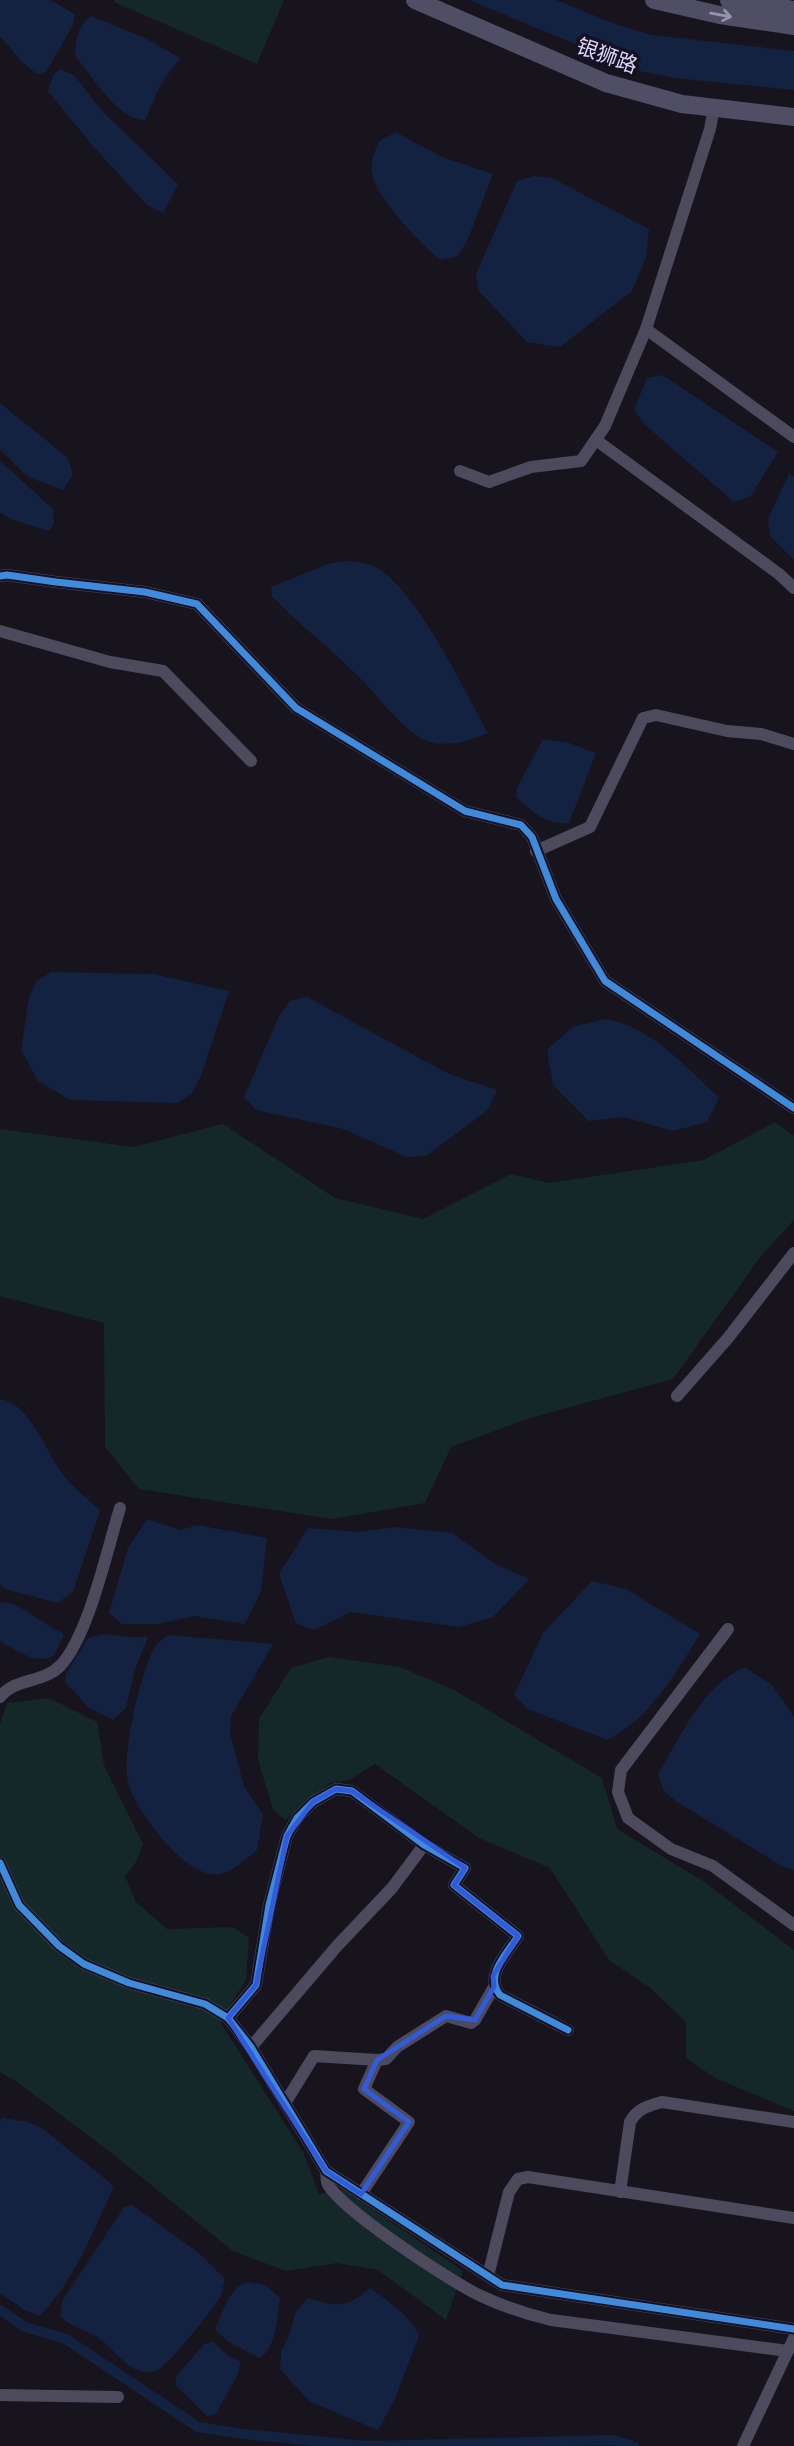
<svg xmlns="http://www.w3.org/2000/svg" width="794" height="2446" viewBox="0 0 794 2446" font-family="'Source Sans 3','Noto Sans SC',sans-serif">
<style>
.green{fill:#142829}
.water{fill:#132241}
.lines{fill:none;stroke-linecap:round;stroke-linejoin:round}
.canal{stroke:#132241;stroke-width:10}
.street{stroke:#4d4a5d;stroke-width:12}
.secondary{stroke:#504e64;stroke-width:18}
.cycleway-casing{stroke:#151022;stroke-width:11}
.cycleway{stroke:#408adc;stroke-width:7}
.oneway{stroke:#9692b0}
.marked{fill:none;stroke:#305cdc;stroke-width:5;stroke-linejoin:round}
.labels{text-anchor:middle;dominant-baseline:central;stroke-width:7;stroke-linejoin:round;paint-order:stroke}
.street-label{font-size:21px;fill:#dcd6fb;stroke:#151022}
</style>
<rect width="100%" height="100%" fill="#17141e"/>
<!-- green -->
<g class="green">
<polygon points="115,0 284,0 257,64 114,2"/>
<polygon points="775,1122 794,1136 794,1220 761,1256 673,1379 530,1418 451,1447 425,1503 332,1519 139,1489 105,1447 104,1323 0,1296 0,1129 133,1147 223,1124 335,1198 423,1219 511,1174 549,1183 704,1160"/>
<polygon points="329,1657 400,1667 454,1690 602,1778 617,1829 703,1881 794,1950 794,2111 715,2078 686,2058 686,2022 649,1987 609,1960 550,1868 479,1838 375,1764 349,1780 330,1783 285,1820 273,1809 258,1760 259,1719 291,1668"/>
<polygon points="49,1698 97,1722 104,1765 143,1844 136,1862 125,1876 136,1902 167,1929 233,1927 249,1938 246,1980 220,2022 303,2152 319,2194 343,2189 463,2271 446,2320 378,2270 337,2263 286,2271 233,2251 109,2151 17,2082 0,2072 0,1724 7,1703"/>
</g>
<!-- water -->
<g class="water">
<polygon points="0,0 50,0 75,14 73,25 46,72 37,74 24,64 0,36"/>
<polygon points="469,0 556,0 615,24 652,35 794,51 794,90 675,78 640,71"/>
<path d="M91,16L145,38L180,58L161,84L145,120C119,121 90,74 75,55C76,39 78,26 91,16Z"/>
<polygon points="60,69 75,76 101,110 178,184 163,213 147,205 93,146 48,91 53,75"/>
<path d="M396,132L442,157L493,174L468,239L458,256L440,260C421,243 376,199 372,173C370,162 375,151 379,141Z"/>
<polygon points="534,176 552,178 649,229 646,258 632,291 560,347 527,342 479,291 476,274 517,181"/>
<polygon points="663,375 778,452 751,496 734,502 644,424 634,410 647,378"/>
<polygon points="0,403 68,458 73,475 63,490 28,477 0,450"/>
<polygon points="0,461 53,509 54,524 49,531 13,520 0,513"/>
<polygon points="789,474 794,477 794,560 770,536 768,519"/>
<path d="M351,561C359,563 370,563 377,568C418,592 464,690 488,733C468,741 452,747 430,742C410,738 378,697 363,681C334,651 300,626 272,596L271,587L331,563Z"/>
<path d="M543,739L569,743L596,753L569,823C547,826 531,811 516,797L517,788Z"/>
<polygon points="51,972 153,974 229,991 201,1076 192,1093 178,1103 70,1100 38,1081 21,1050 29,998 36,982"/>
<polygon points="307,997 449,1074 497,1090 488,1110 426,1156 407,1157 343,1129 256,1110 244,1097 279,1016 290,1001"/>
<path d="M605,1019C651,1026 687,1068 719,1098L707,1122L673,1131L624,1117L589,1121L553,1085L547,1050L572,1027Z"/>
<path d="M0,1399C32,1404 45,1453 65,1477C75,1489 89,1500 100,1511L73,1592L57,1603L5,1589L0,1584Z"/>
<polygon points="147,1519 180,1530 198,1525 267,1538 261,1591 245,1624 194,1616 159,1624 122,1624 109,1613 128,1548"/>
<polygon points="394,1527 452,1533 495,1564 529,1579 493,1617 459,1627 351,1612 314,1630 296,1623 279,1574 308,1528 359,1532"/>
<path d="M592,1581L626,1589L700,1634C675,1674 650,1719 607,1740L528,1709L514,1695L543,1633Z"/>
<path d="M8,1602C29,1610 44,1625 64,1634L54,1656C35,1665 17,1651 0,1641V1603Z"/>
<polygon points="104,1634 129,1637 148,1637 134,1672 126,1708 113,1720 89,1708 65,1682 66,1674 88,1638"/>
<path d="M168,1635L273,1644L231,1716L230,1734L244,1786L263,1815L257,1850C244,1860 229,1877 211,1874C181,1870 138,1813 129,1786C120,1758 140,1676 153,1650C156,1644 163,1639 168,1635Z"/>
<path d="M745,1667L772,1685L794,1717V1870L782,1866L677,1802L664,1791L658,1774C681,1736 703,1685 745,1667Z"/>
<path d="M2,2118L28,2122L43,2129L114,2186C93,2232 75,2279 40,2316L24,2310L0,2293V2121Z"/>
<path d="M132,2205L199,2253L225,2279C223,2284 223,2290 221,2295C214,2309 172,2361 159,2369C155,2371 149,2373 144,2372C124,2368 113,2347 97,2337C85,2329 70,2327 60,2316L63,2299L68,2292L124,2207Z"/>
<path d="M248,2282L265,2285L280,2298C277,2317 277,2346 260,2358L228,2342L215,2329C223,2313 229,2286 248,2282Z"/>
<path d="M370,2288C389,2302 409,2314 419,2335L395,2399L378,2430L310,2402L280,2369L281,2351L289,2336L296,2312L308,2298C337,2307 345,2309 370,2288Z"/>
<polygon points="213,2342 227,2355 241,2362 238,2374 216,2414 207,2416 176,2386 176,2377 204,2344"/>
</g>
<g class="lines">
<!-- canal -->
<polyline class="canal" points="0,2310 25,2327 66,2339 198,2427 243,2434 368,2446 613,2440 634,2446"/>
<!-- street -->
<g class="street">
<polyline points="646,329 794,437"/>
<polyline points="596,440 779,574 794,588"/>
<polyline points="460,471 489,482 531,467 581,461 605,426 646,329 710,129 714,108"/>
<polyline points="0,576 7,575 56,582 145,592 197,604 296,708 465,811 521,825 532,837 556,899 605,981 794,1108"/>
<polyline points="0,631 110,662 163,671 251,761"/>
<polyline points="536,851 590,827 643,718 656,715 727,731 761,734 794,744"/>
<polyline points="677,1396 728,1338 794,1253"/>
<polyline points="728,1629 621,1770 618,1792 628,1818 671,1849 713,1866 794,1925"/>
<path d="M0,1697C16,1677 43,1684 61,1665C89,1634 107,1550 120,1508"/>
<polyline points="0,1863 19,1905 59,1946 84,1964 129,1983 205,2004 228,2018 251,2047 326,2171 502,2285 794,2329"/>
<path d="M228,2018L256,1985L269,1905L287,1836L297,1818L313,1802L336,1789L352,1791L424,1845L465,1868L454,1885L518,1936C507,1954 484,1975 500,1995L568,2030"/>
<polyline points="251,2047 337,1946 392,1888 424,1845"/>
<polyline points="285,2103 314,2056 377,2060 386,2059 397,2047 446,2016 471,2023 475,2020 494,1987"/>
<path d="M326,2171C327,2175 326,2179 327,2182C335,2206 453,2283 479,2295C502,2306 526,2314 551,2320L788,2351"/>
<path d="M620,2192L630,2122C638,2108 648,2106 662,2102L794,2122"/>
<polyline points="361,2194 409,2122 364,2089 377,2060"/>
<polyline points="488,2276 509,2192 518,2179 528,2177 794,2218"/>
<polyline points="0,2395 118,2397"/>
<polyline points="743,2446 794,2338"/>
</g>
<!-- secondary -->
<g class="secondary">
<polyline points="415,0 606,83 682,104 794,117"/>
<polyline points="654,0 720,15 794,26"/>
<polyline points="729,0 794,10"/>
</g>
<defs>
<g id="cycleway">
<polyline points="0,576 7,575 56,582 145,592 197,604 296,708 465,811 521,825 532,837 556,899 605,981 794,1108"/>
<polyline points="0,1863 19,1905 59,1946 84,1964 129,1983 205,2004 228,2018 251,2047 326,2171 502,2285 794,2329"/>
<path d="M228,2018L256,1985L269,1905L287,1836L297,1818L313,1802L336,1789L352,1791L424,1845L465,1868L454,1885L518,1936C507,1954 484,1975 500,1995L568,2030"/>
</g>
</defs>
<!-- cycleway casing -->
<use href="#cycleway" class="cycleway-casing"/>
<!-- cycleway -->
<use href="#cycleway" class="cycleway"/>
</g>
<!-- one-way arrows -->
<defs><path id="oneway-shaft" d="M-6 0H5M1.5-3L5.5 0L1.5 3" fill="none" stroke-width="1.6" stroke-linecap="round" stroke-linejoin="round" transform="scale(1.75)"/></defs>
<use class="oneway" href="#oneway-shaft" transform="translate(721 15) rotate(10)"/>
<!-- marked area -->
<path class="marked" d="M336,1789L352,1791L465,1868L454,1885L518,1936L493,1976L494,1987L475,2020L446,2016L377,2060L364,2089L409,2122L361,2194L326,2171L228,2018L256,1985L287,1836L313,1802Z"/>
<g class="labels">
<!-- street labels -->
<g class="street-label">
<text transform="translate(607 56) rotate(20)">银狮路</text>
</g>
</g>
</svg>
